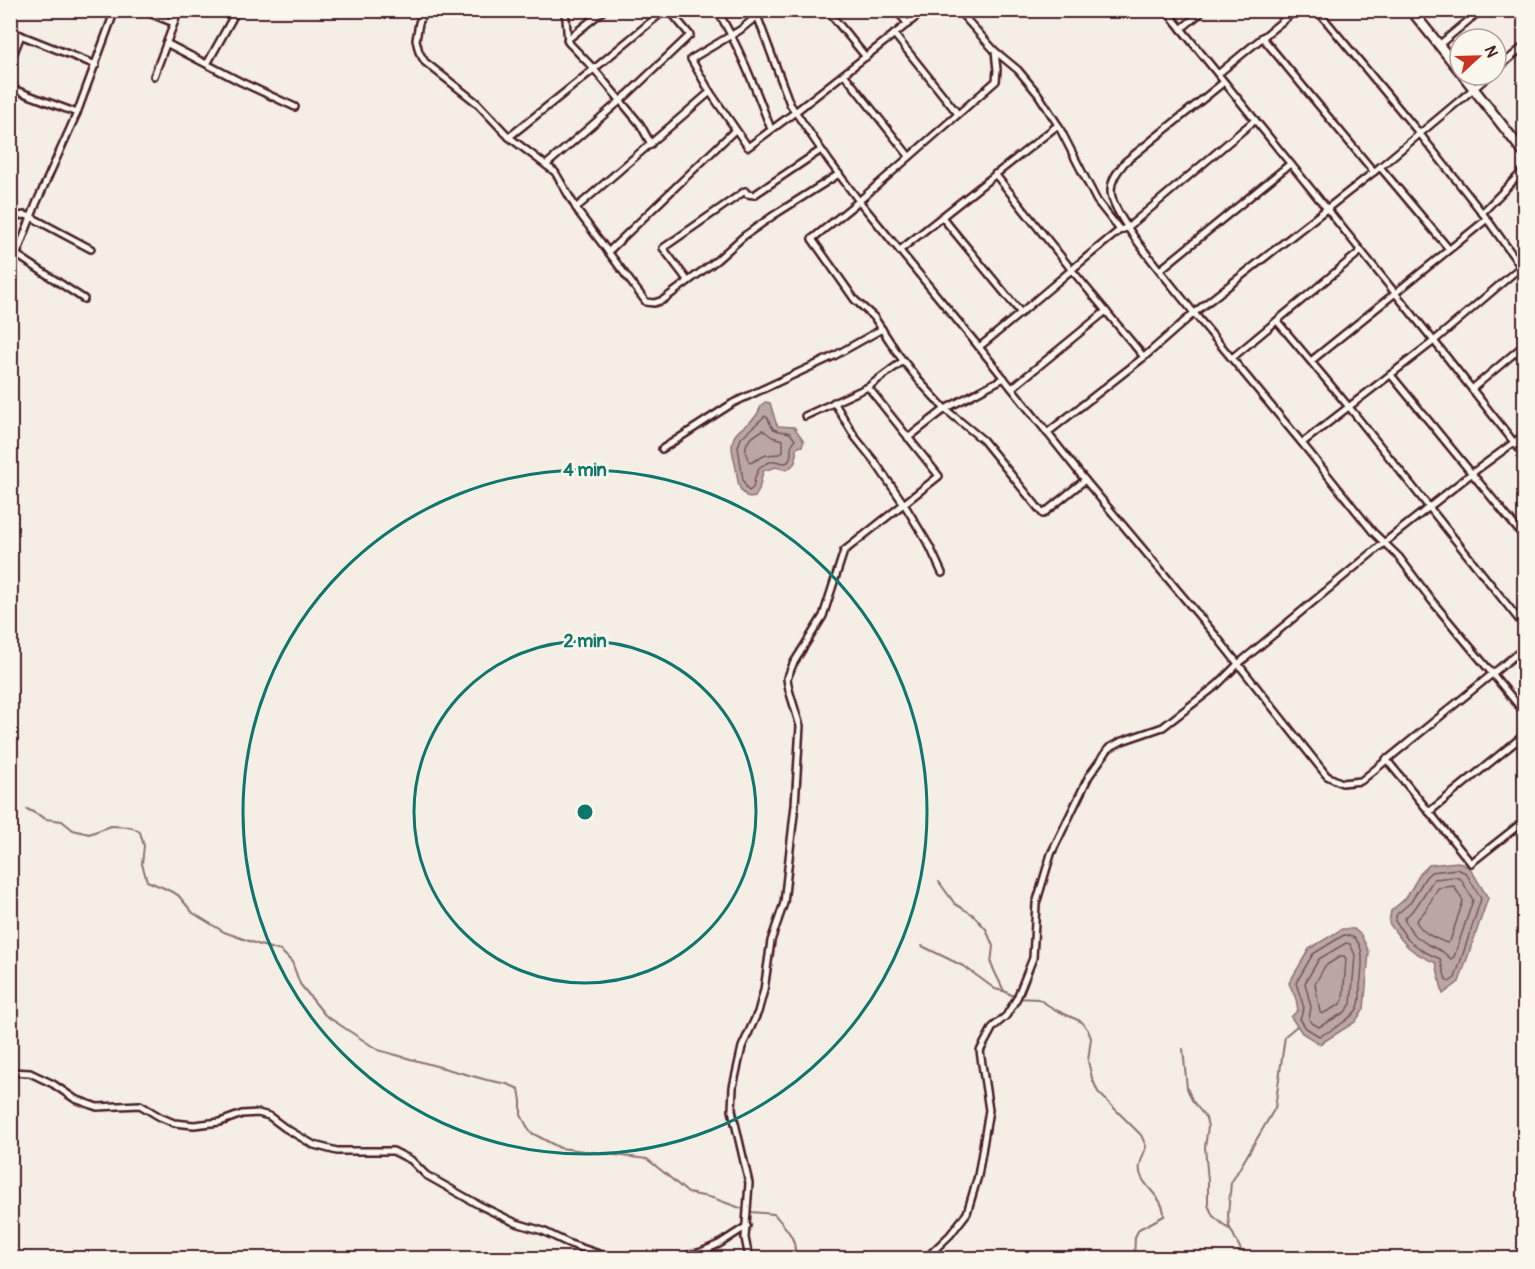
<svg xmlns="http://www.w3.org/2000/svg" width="1535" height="1269" viewBox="0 0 1535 1269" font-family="Pangolin,sans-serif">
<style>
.water{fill:#baa7a5;stroke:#8d7174;stroke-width:1.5}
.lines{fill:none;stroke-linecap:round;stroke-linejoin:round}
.shore{stroke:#77555c;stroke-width:1.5}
.stream{stroke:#8d7174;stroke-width:2}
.street-casing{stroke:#4a1f2b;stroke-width:10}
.secondary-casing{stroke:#4a1f2b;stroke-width:13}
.street{stroke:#fbf7ec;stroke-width:5}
.secondary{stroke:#fbf7ec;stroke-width:8}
.ring{fill:none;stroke:#0f766e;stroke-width:3}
.centre{fill:#0f766e;stroke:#fbf7ec;stroke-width:3}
.ring-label{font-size:18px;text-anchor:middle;font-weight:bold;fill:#0f766e;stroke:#fbf7ec;stroke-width:5;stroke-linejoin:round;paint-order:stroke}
</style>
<rect width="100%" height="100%" fill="#f4eee4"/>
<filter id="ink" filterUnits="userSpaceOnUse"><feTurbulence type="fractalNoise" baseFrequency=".0167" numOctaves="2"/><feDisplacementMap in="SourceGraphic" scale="12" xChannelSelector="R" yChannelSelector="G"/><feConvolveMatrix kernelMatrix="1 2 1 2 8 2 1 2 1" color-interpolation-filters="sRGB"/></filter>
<g filter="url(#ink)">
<!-- water -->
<g class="water">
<path d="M765,402L770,403L776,423L778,426L794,427L804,441L802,446L796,448C796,460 798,462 787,470L776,467L763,471L759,490L755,497L749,498C735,488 739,479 735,464C733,454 730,447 734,437C739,428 749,424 755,417C760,412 759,406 765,402Z"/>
<path d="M1458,862L1470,868L1488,898L1459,982L1443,994L1436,963C1410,952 1405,946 1389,923L1391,911L1406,898L1420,874L1429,865Z"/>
<polygon points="1342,929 1354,929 1361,935 1369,952 1364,1009 1355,1022 1320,1044 1302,1033 1291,1017 1298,1010 1296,999 1289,983 1309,949"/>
</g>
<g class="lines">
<!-- shore -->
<g class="shore">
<path d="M765,416L768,418C773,434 776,429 790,433L795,440C788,448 793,450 790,458C788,467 780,461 773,461C768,462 764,464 760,467L755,477L753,488L749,491L747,489L743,480L738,447L741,438Z"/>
<path d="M763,430L772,437L783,440V452L780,454L766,455L750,463C740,445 748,439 763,430Z"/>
<polygon points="1457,869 1466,873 1481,899 1455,978 1449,982 1446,980 1440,959 1423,951 1408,940 1395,921 1397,914 1411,902 1425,878 1431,872"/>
<polygon points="1455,877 1461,879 1473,900 1454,957 1451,959 1443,952 1427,944 1413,934 1404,919 1416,907 1434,879"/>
<path d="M1454,886L1463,901L1450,941L1447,943C1434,938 1422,933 1416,921L1425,911L1438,888Z"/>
<path d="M1344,935C1368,935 1362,969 1360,986C1360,993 1361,1003 1357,1009C1351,1019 1330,1032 1319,1036L1306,1028L1300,1019L1304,1008L1296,983L1313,954Z"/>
<polygon points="1346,943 1350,944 1355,955 1351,1004 1345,1012 1319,1027 1312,1023 1309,1019 1311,1007 1305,983 1319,959"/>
<polygon points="1341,956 1344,956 1346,959 1343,1000 1339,1005 1322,1014 1320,1012 1315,984 1325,966"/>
</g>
<!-- stream -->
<g class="stream">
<path d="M27,809L46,819L62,821L73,830L89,834L111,826L131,827L140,832L144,846L142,864L147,881L164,888L178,895L193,913L224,932L260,945L281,951L292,962L300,984L325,1015L378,1050L487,1080L507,1084L519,1089L521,1101V1115L530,1132L560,1148L647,1159L667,1175L688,1193L713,1198L751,1212L774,1214C785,1227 799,1240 794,1258"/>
<path d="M939,882L955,904L972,914L986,929L993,946L991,964L1004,991L1017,998L1038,999L1056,1010L1082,1022L1088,1030L1091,1038L1088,1061L1092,1078L1098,1092L1141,1135L1146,1146C1145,1152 1141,1159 1140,1165C1136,1185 1165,1195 1164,1216L1139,1229L1135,1237L1134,1258"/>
<polyline points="922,946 965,967 995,989 1003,991"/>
<polyline points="1183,1049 1187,1088 1192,1100 1206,1118 1208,1127 1205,1147 1208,1181 1208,1205 1213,1216 1229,1229"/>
<polyline points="1245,1258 1229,1226 1228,1214 1231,1183 1275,1108 1285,1036 1297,1026"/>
</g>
<defs>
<g id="street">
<polyline points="142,10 174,23"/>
<polyline points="424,10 419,23 416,40 419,52 425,62 477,103 509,137 555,172 579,213 646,302 654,303 663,300 717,260 744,236 774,215 839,174"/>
<polyline points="564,10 566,19 568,42 594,69 640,124 651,144"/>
<path d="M717,10C740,48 755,88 771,129"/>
<polyline points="755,10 790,104 829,161 859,201 812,239 855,300 874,317 898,354 921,383 945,409 983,440 1043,514 1085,480"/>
<polyline points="769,10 757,16 740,30 691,59 710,92 748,147 794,113 925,10"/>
<polyline points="827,10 866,57"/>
<polyline points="896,10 908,24"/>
<polyline points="958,10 995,51 997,70 996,81 859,201 979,347 1085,480 1216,636 1327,776 1342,783 1361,781 1524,648"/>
<polyline points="1166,10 1434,341 1524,455"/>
<polyline points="1317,10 1420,134 1487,219 1524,271"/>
<polyline points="1181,29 1204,10"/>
<polyline points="10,31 96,65"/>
<polyline points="894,34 958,114"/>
<polyline points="1262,37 1374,172"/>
<polyline points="567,40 604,10"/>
<polyline points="166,43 241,82 295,107"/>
<polyline points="1439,45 1481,10"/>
<polyline points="995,51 1018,70 1038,94 1058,125 1097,201 1120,230"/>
<polyline points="10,63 21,35"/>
<polyline points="207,64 237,10"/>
<polyline points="1496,70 1524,46"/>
<polyline points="844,74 909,156"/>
<polyline points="1218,74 1296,10"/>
<polyline points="1490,75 1380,167 1194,313 1302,443 1434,341 1524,264"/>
<polyline points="154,76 179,10"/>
<polyline points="10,88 77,113"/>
<polyline points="509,137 594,69 665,10"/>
<polyline points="546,165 628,94 690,35 669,10"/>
<polyline points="1380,167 1449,249"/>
<polyline points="995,174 1071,269 1144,357"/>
<polyline points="576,208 710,92"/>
<polyline points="1482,213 1524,170"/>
<polyline points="10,217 25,215 31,217 91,249"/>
<polyline points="942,217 1021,313"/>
<polyline points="900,250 1058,125"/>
<polyline points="608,252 735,130"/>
<polyline points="17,255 84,299"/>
<polyline points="1160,270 1290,164"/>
<polyline points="10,272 36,204 77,113 115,10"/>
<polyline points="688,281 663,248 745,191 747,194 754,195 821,150"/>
<polyline points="1277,321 1349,407 1524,626"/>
<path d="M979,347C1027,309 1072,268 1120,230L1127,228L1255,120"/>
<polyline points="1232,358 1361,251"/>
<polyline points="1311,361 1487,219"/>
<polyline points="1391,375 1524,537"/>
<polyline points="1012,388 1106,311"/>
<polyline points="1472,389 1524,345"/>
<polyline points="834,402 855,437 875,462 904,504 930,547 942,573"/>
<polyline points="805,416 868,387 903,361"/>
<path d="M1047,433L1144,357L1194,313C1176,289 1111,217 1111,191C1111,179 1118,171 1125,162L1224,82"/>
<polyline points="908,438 945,409 1004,378"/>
<polyline points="1302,443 1373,532 1399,557 1432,601 1524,712"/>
<polyline points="662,449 733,403 834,356 882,329"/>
<polyline points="1386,759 1471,863 1524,821"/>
<polyline points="1429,812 1524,735"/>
<polyline points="10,1072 30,1073 53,1084 75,1099 97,1107 140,1105 160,1117 174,1123 194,1125 220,1122 242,1114 258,1113 269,1116 285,1128 314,1145 337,1151 393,1151 411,1160 426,1175 479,1205 516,1223 543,1231 570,1244 611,1258"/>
<polyline points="677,1258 701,1252 719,1244 747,1226"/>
<polyline points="749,1258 745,1238 749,1183 732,1110 733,1087 742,1047 758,1012 764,990 771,941 784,903 795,805 800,726 789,690 787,679 793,664 823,616 844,551 939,476 868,387"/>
<polyline points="926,1258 950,1235 967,1213 978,1176 989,1110 980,1051 993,1027 1006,1016 1017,998 1033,958 1036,904 1051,854 1089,776 1109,748 1122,741 1163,727 1217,685 1238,664 1385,542 1471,474 1524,435"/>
</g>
<g id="secondary">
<polyline points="1411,10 1460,71"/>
<polyline points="1463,75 1524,153"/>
</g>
</defs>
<!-- street casing -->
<use href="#street" class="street-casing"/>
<!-- secondary casing -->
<use href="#secondary" class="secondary-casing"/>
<!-- street -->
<use href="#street" class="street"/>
<!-- secondary -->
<use href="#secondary" class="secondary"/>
</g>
</g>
<!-- distance rings -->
<g class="ring">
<circle cx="585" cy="812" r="171"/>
<circle cx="585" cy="812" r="342"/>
</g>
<circle cx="585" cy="812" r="9" class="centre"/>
<g class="ring-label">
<text x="585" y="476">4 min</text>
<text x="585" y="647">2 min</text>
</g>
<!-- margin -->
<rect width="1535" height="1269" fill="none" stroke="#fbf7ec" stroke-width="36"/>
<rect x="18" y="18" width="1499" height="1233" fill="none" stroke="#4a1f2b" stroke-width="2" filter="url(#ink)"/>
<!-- north arrow -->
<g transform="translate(1478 57) rotate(68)"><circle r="28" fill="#fbf7ec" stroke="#b4a19f" stroke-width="1.5"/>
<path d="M0-4.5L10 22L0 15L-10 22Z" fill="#c8321e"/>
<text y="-9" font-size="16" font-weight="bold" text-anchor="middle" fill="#4a1f2b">N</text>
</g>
</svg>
